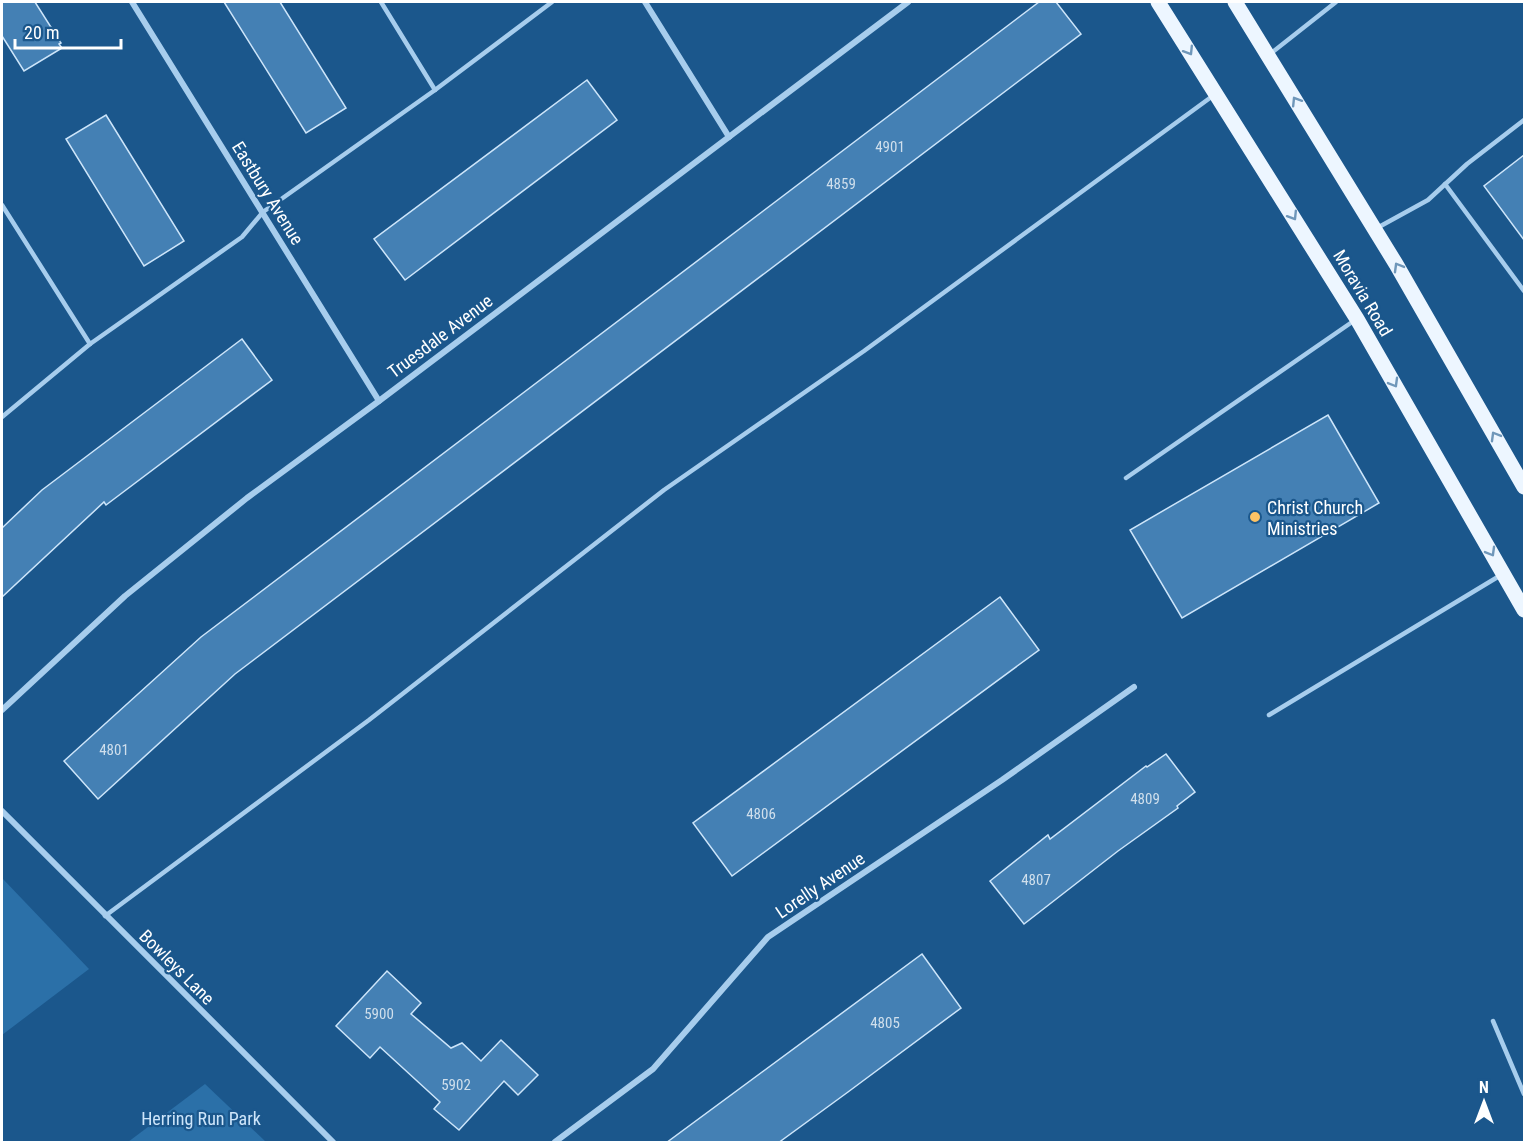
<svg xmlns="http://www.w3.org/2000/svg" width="1526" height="1144" viewBox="0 0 1526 1144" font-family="'Roboto Condensed',sans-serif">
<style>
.green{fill:#2b70a8}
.building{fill:#4480b4;stroke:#cde5fa;stroke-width:1.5}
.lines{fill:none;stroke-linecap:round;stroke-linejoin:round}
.lane{stroke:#a7cded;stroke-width:4.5}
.street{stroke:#a7cded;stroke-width:6}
.primary{stroke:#edf6ff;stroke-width:15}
.oneway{stroke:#6f97ba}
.poi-dot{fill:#fec364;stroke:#1b578c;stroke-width:2}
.labels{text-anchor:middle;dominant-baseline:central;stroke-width:4.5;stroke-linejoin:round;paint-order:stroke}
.number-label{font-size:15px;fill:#d0dfec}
.street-label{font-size:18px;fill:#fff;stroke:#1b578c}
.poi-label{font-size:18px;fill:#fff;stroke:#1b578c;text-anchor:start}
.park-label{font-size:18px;fill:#cde5fa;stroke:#1b578c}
</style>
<rect width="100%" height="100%" fill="#1b578c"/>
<!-- green -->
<g class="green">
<polygon points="2,878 89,969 2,1035"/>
<polygon points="205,1084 266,1142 128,1142"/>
</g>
<!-- building -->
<g class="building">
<polygon points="2,2 35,2 61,43 59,44 62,48 24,71 2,36"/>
<polygon points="224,2 280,2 346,108 306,133"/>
<polygon points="1039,2 1056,2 1081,34 235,674 98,799 64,761 201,637"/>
<polygon points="587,80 617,120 405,280 374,239"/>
<polygon points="106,115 184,241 144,266 66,139"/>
<polygon points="1524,155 1524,240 1484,186"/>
<polygon points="242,339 272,380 106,505 104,502 2,597 2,528 42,490"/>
<polygon points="1328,415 1379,503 1182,618 1130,530"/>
<polygon points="1000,597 1039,650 732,876 693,823"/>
<polygon points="1166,754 1195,792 1177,806 1178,808 1118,851 1024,924 990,881 1048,835 1050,839 1146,766 1147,767"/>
<polygon points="922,954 961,1008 848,1092 778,1143 666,1143"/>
<polygon points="387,971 421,1003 411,1014 451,1048 462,1043 481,1061 501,1040 538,1075 518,1095 504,1081 459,1130 434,1109 440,1102 380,1047 370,1058 336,1026"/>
</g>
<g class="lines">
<!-- lane -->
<g class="lane">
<polyline points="381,2 435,90"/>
<polyline points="1270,54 1336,2"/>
<polyline points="1445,184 1524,291"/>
<polyline points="2,205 90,344"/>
<polyline points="1377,228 1428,200 1467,164 1524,120"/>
<polyline points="2,417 90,344 242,237 263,212 435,90 552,2"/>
<polyline points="1126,478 1355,320"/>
<polyline points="1269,715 1501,575"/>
<polyline points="105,916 369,720 664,490 864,351 1214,95"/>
<polyline points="1493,1021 1524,1094"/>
</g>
<!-- street -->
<g class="street">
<polyline points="132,2 379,401"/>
<polyline points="645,2 729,137"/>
<polyline points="2,710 125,596 247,498 379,401 908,2"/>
<polyline points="2,811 333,1142"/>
<polyline points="555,1142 653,1069 768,937 1002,780 1134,687"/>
</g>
<!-- primary -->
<g class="primary">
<polyline points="1158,2 1357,319 1524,610"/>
<polyline points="1235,2 1396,264 1524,487"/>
</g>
</g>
<!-- one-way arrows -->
<defs><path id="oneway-chevron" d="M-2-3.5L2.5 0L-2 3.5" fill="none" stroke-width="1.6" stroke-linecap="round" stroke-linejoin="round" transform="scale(1.5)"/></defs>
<g class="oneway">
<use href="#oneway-chevron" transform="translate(1189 51) rotate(58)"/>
<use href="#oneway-chevron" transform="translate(1296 101) rotate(-122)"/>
<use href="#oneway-chevron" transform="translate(1293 216) rotate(58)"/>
<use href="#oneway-chevron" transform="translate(1398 267) rotate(-120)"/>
<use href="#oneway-chevron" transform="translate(1394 383) rotate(60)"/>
<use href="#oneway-chevron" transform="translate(1495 436) rotate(-120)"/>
<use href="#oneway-chevron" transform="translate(1491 552) rotate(60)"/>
</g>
<!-- markers -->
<circle class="poi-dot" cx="1255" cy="517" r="6"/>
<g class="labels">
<!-- number labels -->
<g class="number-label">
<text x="890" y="147">4901</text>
<text x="841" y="184">4859</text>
<text x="114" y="750">4801</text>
<text x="1145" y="799">4809</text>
<text x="761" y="814">4806</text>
<text x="1036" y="880">4807</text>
<text x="379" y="1014">5900</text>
<text x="885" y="1023">4805</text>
<text x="456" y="1085">5902</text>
</g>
<!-- street labels -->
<g class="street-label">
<text transform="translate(268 193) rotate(58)">Eastbury Avenue</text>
<text transform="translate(1363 293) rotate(59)">Moravia Road</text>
<text transform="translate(440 336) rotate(-37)">Truesdale Avenue</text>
<text transform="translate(820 885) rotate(-34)">Lorelly Avenue</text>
<text transform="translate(177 967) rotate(45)">Bowleys Lane</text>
</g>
<!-- poi labels -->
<g class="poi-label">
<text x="1267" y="507">Christ Church<tspan x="1267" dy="21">Ministries</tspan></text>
</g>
<!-- park labels -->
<g class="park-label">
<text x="201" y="1118">Herring Run Park</text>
</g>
</g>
<!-- border -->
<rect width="1526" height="1144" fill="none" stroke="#ffffff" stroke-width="6"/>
<!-- north arrow -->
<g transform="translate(1484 1102)" stroke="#1b578c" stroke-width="4.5" paint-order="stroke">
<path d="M0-4.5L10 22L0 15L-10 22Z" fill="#ffffff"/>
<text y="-9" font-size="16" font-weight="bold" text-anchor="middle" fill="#ffffff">N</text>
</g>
<!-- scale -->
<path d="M15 39v9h106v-9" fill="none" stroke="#ffffff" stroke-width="3"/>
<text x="24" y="39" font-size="18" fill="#ffffff" stroke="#1b578c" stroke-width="4.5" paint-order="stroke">20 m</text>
</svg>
